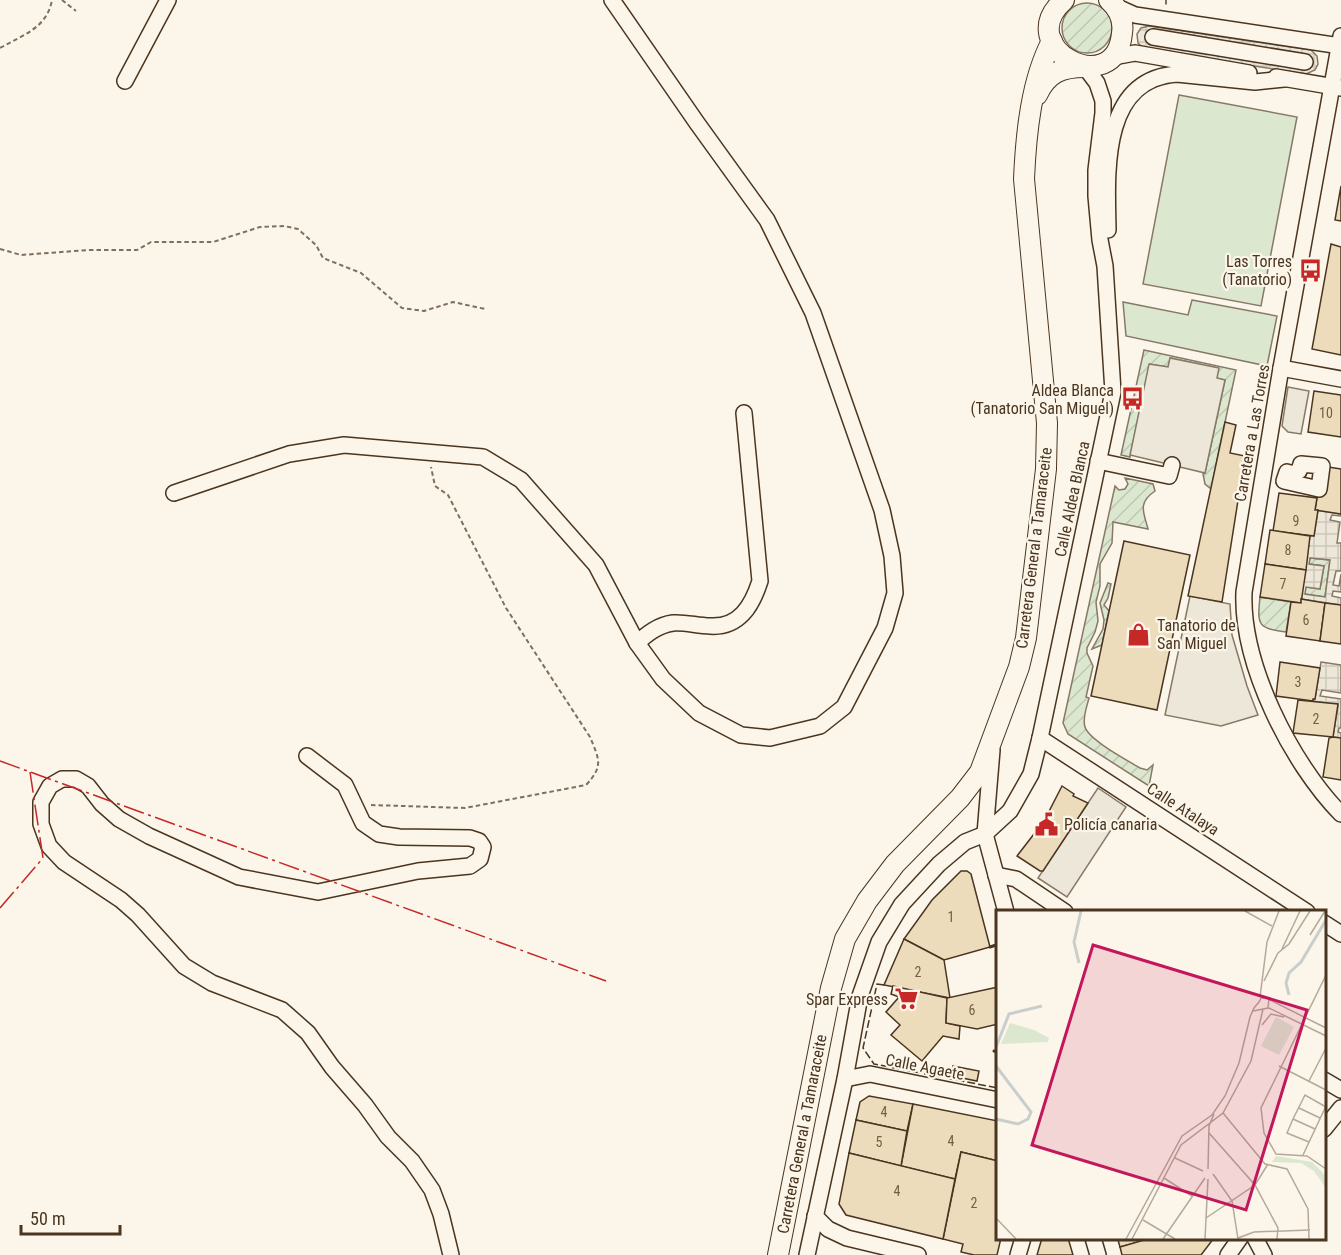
<svg xmlns="http://www.w3.org/2000/svg" width="1341" height="1255" viewBox="0 0 1341 1255" font-family="'Roboto Condensed',sans-serif">
<style>
.garden{fill:url(#garden-furrows);stroke:#887966;stroke-width:1.5}
.pitch{fill:#dce7d0;stroke:#887966;stroke-width:1.5}
.parking{fill:#ede7d9;stroke:#887966;stroke-width:1.5}
.plaza{fill:url(#plaza-grid);stroke:#887966;stroke-width:1.5;fill-rule:evenodd}
.building{fill:#ecdcbc;stroke:#4a3520;stroke-width:1.5}
.lines{fill:none;stroke-linecap:round;stroke-linejoin:round}
.minor-casing{stroke:#4a3520;stroke-width:18}
.major-casing{stroke:#4a3520;stroke-width:22}
.path{stroke:#7f6f5c;stroke-width:2;stroke-dasharray:4.5 3;stroke-linecap:butt}
.minor{stroke:#fbf6e9;stroke-width:15}
.major{stroke:#fbf6e9;stroke-width:20}
.fence{stroke:#4a3520;stroke-width:1.5;stroke-dasharray:8 3;stroke-linecap:butt}
.wall{stroke:#4a3520;stroke-width:3}
.power{stroke:#c62828;stroke-width:1.5;stroke-dasharray:21 4.5 3 4.5;stroke-linecap:butt}
.labels{text-anchor:middle;dominant-baseline:central;stroke-width:4.5;stroke-linejoin:round;paint-order:stroke}
.number-label{font-size:14px;fill:#725f47}
.poi-label{font-size:16px;fill:#4a3520;stroke:#fbf6e9;text-anchor:end}
.street-label{font-size:16px;fill:#4a3520;stroke:#fbf6e9}
.inset-river{fill:none;stroke:#c9cecd;stroke-width:3}
.inset-road{fill:none;stroke:#b4a999;stroke-width:1.5}
.view{fill:#c2185b;fill-opacity:0.15;stroke:#c2185b;stroke-width:3}
.inset-edge{fill:none;stroke:#4a3520;stroke-width:3}
</style>
<defs>
<pattern id="garden-furrows" width="10" height="10" patternUnits="userSpaceOnUse" patternTransform="scale(1.5)"><rect width="10" height="10" fill="#dce7d0"/><path d="M-1 1l2-2M0 10L10 0M9 11l2-2" fill="none" stroke="#bec7b2"/></pattern>
<pattern id="plaza-grid" width="8" height="8" patternUnits="userSpaceOnUse" patternTransform="scale(1.5)"><rect width="8" height="8" fill="#ede7d9"/><path d="M0 4h8M4 0v8" fill="none" stroke="#cdc7ba"/></pattern>
</defs>
<rect width="100%" height="100%" fill="#fbf6e9"/>
<!-- garden -->
<g class="garden">
<circle cx="1087" cy="28" r="25"/>
<polygon points="1144,350 1236,370 1211,489 1205,484 1203,474 1205,473 1225,380 1216,378 1218,368 1171,358 1168,367 1150,364 1130,457 1121,455"/>
<path d="M1125,478L1153,484L1155,491C1137,503 1144,513 1148,529L1113,522L1112,543L1100,564V586L1096,602L1098,621L1095,632L1087,648V653L1093,666L1086,697L1089,698C1087,706 1082,719 1085,727C1089,740 1127,760 1140,768L1147,770L1153,765L1149,786L1068,734L1063,723L1115,486L1119,490L1125,489L1128,484Z"/>
<polygon points="1318,523 1323,524 1332,536 1330,542 1315,539"/>
<polygon points="1310,558 1330,560 1325,597 1304,594 1306,587 1320,589 1324,566 1309,564"/>
<polygon points="1108,583 1111,584 1108,598 1104,605 1109,611 1102,645 1092,649 1103,629 1104,620 1100,603"/>
<path d="M1260,597L1291,602L1286,632C1258,628 1257,626 1260,597Z"/>
</g>
<!-- pitch -->
<g class="pitch">
<polygon points="1179,95 1297,117 1261,306 1143,284"/>
<polygon points="1192,300 1277,316 1267,366 1126,336 1123,302 1188,315"/>
</g>
<!-- parking -->
<g class="parking">
<polygon points="1170,358 1219,368 1217,378 1225,380 1205,473 1130,455 1149,364 1168,367"/>
<polygon points="1288,387 1309,391 1301,434 1288,432 1282,426"/>
<polygon points="1190,596 1230,604 1232,635 1247,686 1258,715 1221,726 1165,715"/>
<polygon points="1098,788 1126,807 1067,897 1038,878"/>
</g>
<!-- plaza -->
<g class="plaza">
<polygon points="1149,26 1311,50 1317,56 1318,64 1315,70 1306,74 1144,49 1138,43 1137,34 1141,28"/>
<path d="M1318,510L1341,514V516L1332,515L1330,520L1340,522L1337,543H1341V571H1336L1333,585L1339,586L1341,574V592L1333,591L1332,596L1341,598V605L1301,599L1310,536H1314ZM1310,558L1330,560L1325,597L1305,594L1306,587L1320,589L1324,566L1309,564Z"/>
<polygon points="1321,662 1341,665 1341,693 1322,690 1320,696 1341,699 1341,728 1339,728 1338,732 1341,733 1341,738 1333,737 1338,705 1313,701 1313,699 1315,699"/>
</g>
<!-- building -->
<g class="building">
<polygon points="1341,186 1341,221 1335,220"/>
<polygon points="1331,244 1341,247 1341,355 1312,349"/>
<polygon points="1314,391 1341,395 1341,437 1308,432"/>
<polygon points="1225,422 1236,425 1230,453 1245,456 1222,602 1188,596"/>
<polygon points="1322,466 1341,469 1341,514 1315,510"/>
<polygon points="1279,493 1317,498 1315,510 1318,510 1314,536 1273,531"/>
<polygon points="1270,530 1310,536 1306,570 1265,564"/>
<polygon points="1124,541 1190,555 1157,710 1091,696"/>
<polygon points="1265,564 1306,570 1301,603 1260,597"/>
<polygon points="1301,599 1325,603 1320,641 1286,636 1291,602 1301,603"/>
<polygon points="1325,603 1341,605 1341,644 1320,641"/>
<polygon points="1280,662 1320,668 1315,699 1313,699 1313,701 1276,696"/>
<polygon points="1298,700 1338,704 1333,737 1293,733"/>
<polygon points="1333,737 1341,738 1341,780 1323,777 1329,738"/>
<polygon points="1062,786 1074,794 1073,796 1088,803 1043,871 1040,871 1017,856 1044,821"/>
<polygon points="961,871 967,871 971,874 990,947 944,960 904,939 932,900"/>
<polygon points="904,939 944,960 950,998 884,985"/>
<polygon points="893,986 947,998 946,1023 960,1026 959,1039 943,1036 922,1061 891,1035 900,1025 886,1012 899,997 891,994"/>
<polygon points="998,987 998,1024 977,1029 946,1023 947,998"/>
<polygon points="953,1066 979,1071 977,1081 952,1076"/>
<polygon points="869,1096 913,1104 907,1131 856,1120 860,1102"/>
<polygon points="913,1104 998,1121 998,1161 961,1152 955,1179 901,1166"/>
<polygon points="856,1120 907,1131 901,1166 849,1153"/>
<polygon points="961,1152 998,1161 998,1238 1001,1238 997,1255 974,1255 961,1252 963,1244 943,1239"/>
<polygon points="849,1153 955,1179 943,1239 846,1215 839,1204"/>
<polygon points="1042,1238 1068,1238 1073,1255 1037,1255"/>
<polygon points="1116,1238 1138,1238 1139,1242 1120,1247 1118,1240"/>
<polygon points="1151,1238 1214,1238 1201,1255 1122,1255 1120,1247"/>
</g>
<g class="lines">
<defs>
<g id="minor">
<polyline points="1115,6 1135,15 1341,46"/>
<path d="M1341,36L1281,368L1244,592C1241,664 1291,763 1341,814"/>
<polyline points="1153,37 1305,62"/>
<polyline points="1113,57 1135,53 1249,73"/>
<polyline points="1276,77 1341,88"/>
<polyline points="125,81 168,0"/>
<path d="M1108,230C1107,174 1100,79 1177,74L1255,82L1284,79"/>
<polyline points="1281,368 1341,379"/>
<polyline points="1098,461 1169,476 1172,465"/>
<polygon points="1301,464 1322,466 1319,489 1284,481 1287,472 1291,474 1299,471"/>
<polyline points="174,493 289,454 344,445 483,457 521,480 596,565 637,643 663,679 699,713 741,735 770,738 820,726 844,707 885,628 895,593 892,556 882,510 813,313 767,220 697,123 612,0"/>
<path d="M637,643C647,634 658,625 673,623C685,622 698,626 710,626C739,628 752,606 760,581L744,413"/>
<polyline points="1040,738 1307,912"/>
<polyline points="992,750 985,834 1006,912"/>
<polyline points="307,756 345,785 363,823 379,834 399,837 470,838 479,841 483,847 480,859 470,866 418,871 318,892 239,877 149,836 119,819 102,804 88,786 76,779 62,779 50,786 41,802 41,824 49,846 64,862 121,900 138,915 184,966 212,983 282,1010 308,1033 332,1067 365,1105 388,1137 412,1161 432,1190 441,1214 451,1255"/>
<polyline points="996,875 1016,879 1065,912"/>
<polyline points="1324,923 1341,934"/>
<polyline points="845,1079 870,1074 998,1100"/>
<polyline points="1324,1080 1341,1090"/>
<polyline points="1324,1129 1341,1108"/>
<polyline points="815,1216 828,1229 847,1238 918,1255"/>
<polyline points="1093,1238 1098,1255"/>
<polyline points="1255,1238 1264,1255"/>
<polyline points="807,1255 845,1079 860,996 879,942 902,904 939,864 965,842 985,834 1010,811 1031,774 1040,738 1113,392 1105,266 1100,240 1096,196 1096,170 1103,113 1103,101 1097,83 1085,67"/>
<polyline points="1018,1255 1023,1238"/>
<polyline points="1228,1255 1240,1238"/>
</g>
<g id="major">
<path d="M1064,0C1010,48 1116,102 1122,33C1124,20 1119,9 1109,0"/>
<path d="M1037,95C1047,73 1061,67 1085,67"/>
<path d="M778,1255L831,988L845,939L867,901L895,864L960,798L980,772L1019,667L1026,638L1046,469L1047,423L1024,179C1026,134 1031,81 1052,41"/>
</g>
</defs>
<!-- minor casing -->
<use href="#minor" class="minor-casing"/>
<!-- major casing -->
<use href="#major" class="major-casing"/>
<!-- path -->
<g class="path">
<polyline points="62,0 76,11"/>
<polyline points="1166,0 1166,7"/>
<path d="M0,48C23,35 47,28 52,0"/>
<polyline points="0,249 21,255 89,250 137,250 151,242 213,242 260,227 284,226 298,229 316,245 323,258 361,273 402,308 424,311 453,302 485,309"/>
<path d="M371,805L465,808L586,785C604,766 599,759 590,737L506,608L448,495L435,486L431,467"/>
</g>
<!-- minor -->
<use href="#minor" class="minor"/>
<!-- major -->
<use href="#major" class="major"/>
<!-- fence -->
<polyline class="fence" points="884,985 877,984 863,1048 874,1064 998,1088"/>
<!-- wall -->
<g class="wall">
<polyline points="990,947 996,945 998,952"/>
<polyline points="994,1051 998,1052"/>
</g>
<!-- power -->
<g class="power">
<polyline points="0,761 606,981"/>
<polyline points="0,908 43,858 30,772"/>
</g>
</g>
<!-- icons -->
<defs>
<symbol id="bus-bare" viewBox="-9 -9 18 18"><path d="M-5-6H5V4H4V6H2V4H-2V6H-4V4H-5ZM-3.5-4V0h7V-4ZM-3.5 1.2v1.5H-2V1.2ZM2 1.2v1.5H3.5V1.2Z" fill="#c62828" stroke="#fbf6e9" stroke-width="2.5" paint-order="stroke"/></symbol>
<symbol id="shop-bare" viewBox="-9 -9 18 18"><path d="M-5-2.5h2.3a2.7 3.5 0 0 1 5.4 0H5L5.5 6h-11ZM-1.5-2.5h3a1.5 2.3 0 0 0-3 0Z" fill="#c62828" stroke="#fbf6e9" stroke-width="2.5" paint-order="stroke"/></symbol>
<symbol id="civic-bare" viewBox="-9 -9 18 18"><path d="M-.6-6.5H3V-4.5H.6V-3L4-1V1h2V6H-6V1h2V-1L-.6-3ZM-1.2 2.5V6h2.4V2.5Z" fill="#c62828" stroke="#fbf6e9" stroke-width="2.5" paint-order="stroke"/></symbol>
<symbol id="supermarket-bare" viewBox="-9 -9 18 18"><path d="M-6-5.5h2.5l.6 2H6L4.5 2H-2.5L-4.4-4H-6ZM-1.5 3.2a1.3 1.3 0 1 0 .1 0ZM3 3.2a1.3 1.3 0 1 0 .1 0Z" fill="#c62828" stroke="#fbf6e9" stroke-width="2.5" paint-order="stroke"/></symbol>
</defs>
<g fill-rule="evenodd">
<use href="#bus-bare" x="1294" y="254" width="33" height="33"/>
<use href="#bus-bare" x="1116" y="382" width="33" height="33"/>
<use href="#shop-bare" x="1122" y="618" width="33" height="33"/>
<use href="#civic-bare" x="1030" y="808" width="33" height="33"/>
<use href="#supermarket-bare" x="890" y="982" width="33" height="33"/>
</g>
<g class="labels">
<!-- number labels -->
<g class="number-label">
<text x="1326" y="413">10</text>
<text x="1296" y="521">9</text>
<text x="1288" y="550">8</text>
<text x="1283" y="584">7</text>
<text x="1306" y="620">6</text>
<text x="1298" y="682">3</text>
<text x="1316" y="719">2</text>
<text x="951" y="917">1</text>
<text x="918" y="972">2</text>
<text x="972" y="1010">6</text>
<text x="884" y="1112">4</text>
<text x="951" y="1141">4</text>
<text x="879" y="1142">5</text>
<text x="897" y="1191">4</text>
<text x="974" y="1203">2</text>
</g>
<!-- poi labels -->
<g class="poi-label">
<text x="1292" y="261">Las Torres<tspan x="1292" dy="18">(Tanatorio)</tspan></text>
<text x="1114" y="390">Aldea Blanca<tspan x="1114" dy="18">(Tanatorio San Miguel)</tspan></text>
<text x="1157" y="625" text-anchor="start">Tanatorio de<tspan x="1157" dy="18">San Miguel</tspan></text>
<text x="1064" y="824" text-anchor="start">Policía canaria</text>
<text x="888" y="999">Spar Express</text>
</g>
<!-- street labels -->
<g class="street-label">
<text transform="translate(1252 433) rotate(-80)">Carretera a Las Torres</text>
<text transform="translate(1072 499) rotate(-78)">Calle Aldea Blanca</text>
<text transform="translate(1034 548) rotate(-83)">Carretera General a Tamaraceite</text>
<text transform="translate(1183 809) rotate(33)">Calle Atalaya</text>
<text transform="translate(925 1067) rotate(11)">Calle Agaete</text>
<text transform="translate(802 1134) rotate(-79)">Carretera General a Tamaraceite</text>
</g>
</g>
<!-- overview -->
<g transform="translate(996 910)">
<rect width="330" height="330" fill="#fbf6e9"/>
<path d="M280,246L316,252L330,266V278L318,261L305,253L276,252Z" fill="#dce7d0"/>
<path d="M280,107L298,117L283,145L265,136ZM14,113L38,120L53,128L52,132L5,134Z" fill="#dce7d0"/>
<path class="inset-river" d="M83,53L78,32L85,1M293,85L290,73L293,63L305,52L330,10M0,137L13,104L46,96M0,156L35,202L32,209L22,214L0,209"/>
<path class="inset-road" d="M249,1L276,16M314,25L329,1M286,39L304,1M330,65L265,198L268,223L280,244L311,246L330,259M268,71L282,43L293,34L314,1M264,87L271,32L283,1M274,90L330,118M273,98L330,126M266,115L275,104L288,107M283,156L330,180M313,171L330,138M303,198L324,208M227,203L269,254L291,259L312,299L313,329M297,209L319,219M213,223L259,275L282,318L281,329M313,232L291,223L297,209L309,185L330,197M307,245L330,196M179,248L207,261M212,259L213,216L218,204M217,264L236,291L242,329M168,268L196,286M0,308L20,329M210,308L259,275L272,254M147,310L179,329M242,328L258,322L314,320M130,329L186,226L216,205L229,186L243,153L254,107L258,98L263,92L265,88H273L272,98L257,101M136,329L185,235L227,203L255,151L267,99M167,329L209,268M209,329L212,269"/>
<path class="view" d="M97,35L311,100L250,300L36,235Z"/>
<rect width="330" height="330" class="inset-edge"/>
</g>
<!-- scale -->
<path d="M21 1225v9h99v-9" fill="none" stroke="#4a3520" stroke-width="3"/>
<text x="30" y="1225" font-size="18" fill="#4a3520" stroke="#fbf6e9" stroke-width="4.5" paint-order="stroke">50 m</text>
</svg>
